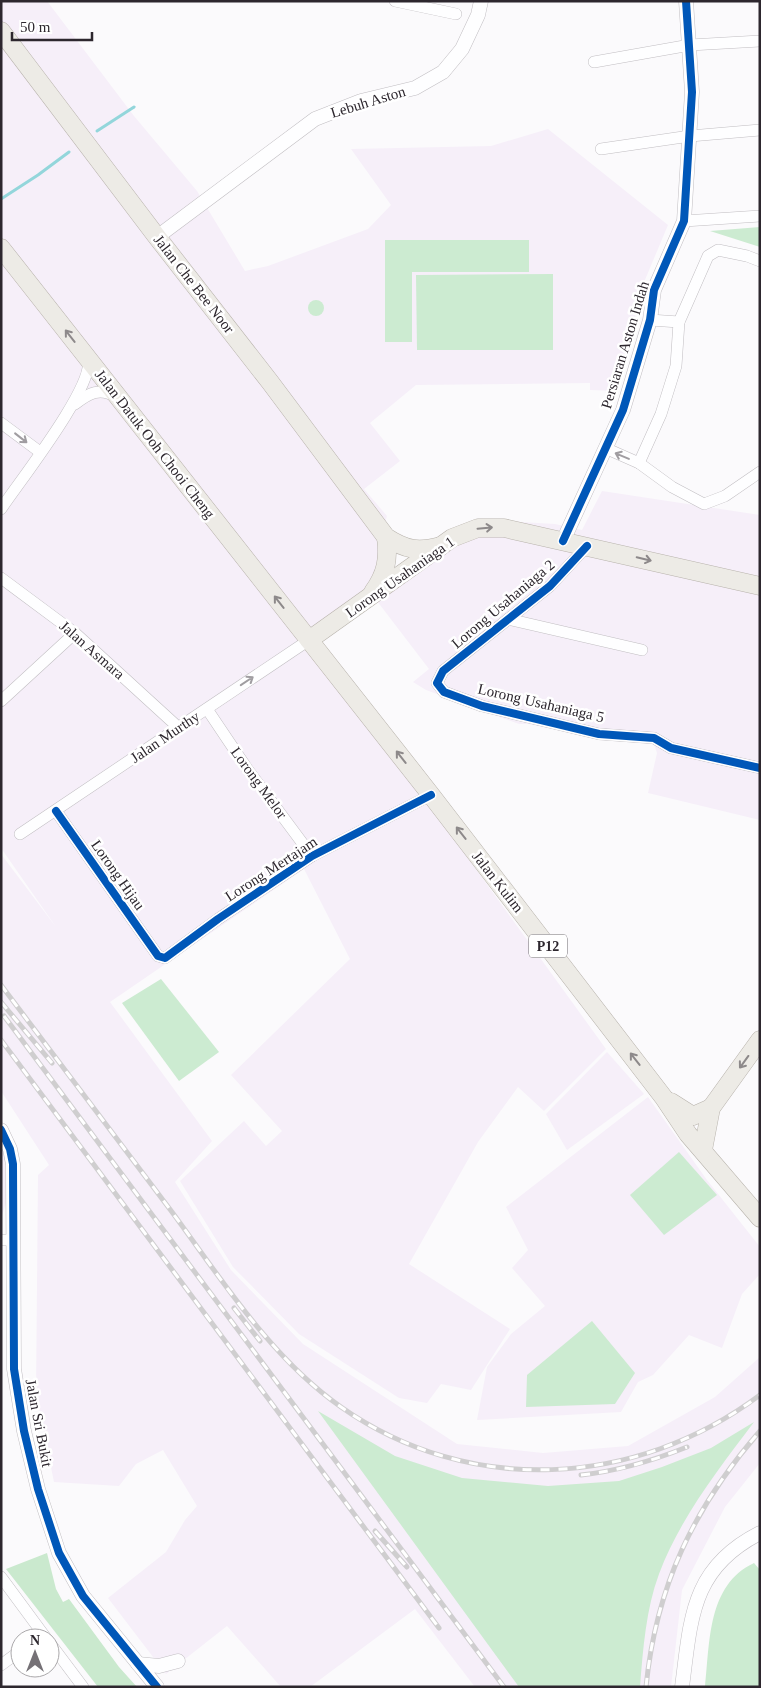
<svg xmlns="http://www.w3.org/2000/svg" width="761" height="1688" viewBox="0 0 761 1688" font-family="Georgia,serif">
<style>
.built{fill:#f6eff9}
.green{fill:#ccebd1}
.forest{fill:#cae9ce}
.lines{fill:none;stroke-linecap:round;stroke-linejoin:round}
.stream{stroke:#93d6db;stroke-width:3}
.minor-casing{stroke:#c1bec2;stroke-width:12}
.tertiary-casing{stroke:#c1bec2;stroke-width:15}
.primary-casing{stroke:#b7b2ab;stroke-width:19}
.minor{stroke:#fefeff;stroke-width:11}
.tertiary{stroke:#fefeff;stroke-width:14}
.primary{stroke:#edebe6;stroke-width:18}
.rail-casing{stroke:#cfcecf;stroke-width:5}
.rail{stroke:#fff;stroke-width:3;stroke-dasharray:9;stroke-linecap:butt}
.cycleway-casing{stroke:#fff;stroke-width:11}
.cycleway{stroke:#0057b8;stroke-width:8}
.oneway{stroke:#8d898a}
.oneway2{stroke:#a09da1}
.labels{text-anchor:middle;dominant-baseline:central;stroke-width:5;stroke-linejoin:round;paint-order:stroke}
.shield{fill:#fff;stroke:#6c686d;stroke-width:1}
.shield-label{font-size:14px;font-weight:bold;fill:#2d272e}
.street-label{font-size:15px;fill:#2d272e;stroke:#fff}
</style>
<rect width="100%" height="100%" fill="#fbfafc"/>
<!-- built -->
<g class="built">
<polygon points="1,1 47,1 134,116 197,191 245,271 268,266 368,229 391,205 351,149 491,146 548,129 668,225 642,287 628,349 616,391 590,390 590,383 416,385 370,423 400,461 364,489 387,516 381,537 379,580 309,649 428,803 606,1049 544,1111 518,1087 478,1142 409,1264 510,1329 471,1390 441,1384 427,1403 399,1398 299,1334 233,1267 180,1181 244,1121 266,1146 282,1131 231,1075 350,959 304,869 110,1002 212,1141 175,1182 231,1270 303,1344 457,1444 543,1453 628,1446 715,1397 760,1357 760,1463 725,1507 682,1590 671,1687 475,1687 415,1609 310,1687 281,1687 227,1626 166,1674 108,1598 166,1552 185,1520 197,1506 163,1450 136,1464 119,1486 54,1482 36,1393 38,1175 49,1165 1,1091 1,854 56,927 1,848"/>
<polygon points="602,491 760,515 760,820 648,793 657,753 654,744 599,739 529,724 519,724 426,690 413,682 429,669 377,601 485,520 555,524 582,530"/>
<polygon points="607,1052 644,1094 567,1150 546,1114"/>
<polygon points="648,1097 707,1180 760,1247 760,1274 742,1294 722,1348 689,1335 653,1375 638,1382 621,1412 477,1420 487,1367 511,1334 545,1306 512,1268 528,1250 506,1207"/>
<polygon points="1,1144 5,1149 6,1179 6,1203 1,1218"/>
</g>
<!-- green -->
<g class="green">
<polygon points="760,227 760,247 710,231"/>
<polygon points="385,240 529,240 529,272 412,272 412,342 385,342"/>
<polygon points="553,274 553,350 417,350 416,275"/>
<circle cx="316" cy="308" r="8"/>
<polygon points="161,979 219,1052 179,1081 122,1003"/>
<polygon points="679,1152 717,1195 664,1235 630,1195"/>
<polygon points="592,1321 635,1373 615,1404 526,1407 527,1375"/>
<path d="M318,1411L395,1456L462,1478L548,1486L619,1481L662,1467L711,1448L754,1422C718,1470 680,1518 659,1574C646,1609 643,1649 640,1687H519Z"/>
<path d="M754,1563L760,1570V1687H705C710,1643 707,1585 754,1563Z"/>
</g>
<!-- forest -->
<polygon class="forest" points="47,1553 56,1589 63,1602 69,1599 119,1667 137,1687 98,1687 6,1569"/>
<g class="lines">
<!-- stream -->
<g class="stream">
<polyline points="97,131 134,107"/>
<polyline points="1,199 38,175 69,152"/>
</g>
<defs>
<g id="minor">
<polyline points="395,1 456,14"/>
<polyline points="594,62 690,45 760,41"/>
<polyline points="601,149 690,136 760,130"/>
<polyline points="684,221 760,216"/>
<polyline points="650,320 679,322"/>
<path d="M75,404C89,393 100,387 116,397"/>
<polyline points="1,423 40,452"/>
<polyline points="605,448 639,463 672,487 704,504 725,496 760,472"/>
<polyline points="639,463 661,414 676,366 679,322 708,256 718,250 747,256 760,261"/>
<path d="M1,509C19,482 95,386 88,359"/>
<polyline points="587,546 550,586 443,671 437,683 444,692 482,706 599,734 654,738 671,748 760,768"/>
<polyline points="1,578 75,633 179,728"/>
<polyline points="508,619 642,650"/>
<polyline points="1,701 75,633"/>
<polyline points="207,709 248,770 312,856"/>
<polyline points="56,811 158,956 165,958 218,919 312,856 431,795"/>
<polyline points="20,834 309,640"/>
<polyline points="1,1240 14,1240"/>
<polyline points="1,1577 46,1638"/>
<polyline points="50,1643 83,1687"/>
<polyline points="1,1665 20,1651"/>
</g>
<g id="tertiary">
<polyline points="157,237 315,119 361,101 415,88 443,72 462,49 478,15 481,1"/>
<polyline points="563,541 623,410 650,320 654,290 684,221 692,92 686,1"/>
<polyline points="1,1130 10,1149 13,1164 14,1369 24,1431 38,1489 59,1553 83,1596 157,1687"/>
<polyline points="138,1664 159,1666 178,1661"/>
<path d="M682,1687C691,1618 691,1568 760,1533"/>
</g>
<g id="primary">
<path d="M1,31L157,237L270,382L386,537C406,550 418,552 441,546"/>
<polyline points="1,248 431,795 664,1098 688,1134 760,1218"/>
<path d="M373,592C386,574 389,559 386,537"/>
<polyline points="309,640 452,538 478,528 504,528 760,586"/>
<polyline points="671,1102 693,1116 711,1108"/>
<polyline points="703,1150 711,1108 760,1040"/>
</g>
</defs>
<!-- minor casing -->
<use href="#minor" class="minor-casing"/>
<!-- tertiary casing -->
<use href="#tertiary" class="tertiary-casing"/>
<!-- primary casing -->
<use href="#primary" class="primary-casing"/>
<!-- minor -->
<use href="#minor" class="minor"/>
<!-- tertiary -->
<use href="#tertiary" class="tertiary"/>
<!-- primary -->
<use href="#primary" class="primary"/>
<defs>
<g id="rail">
<path d="M1,985C58,1061 115,1136 172,1212C222,1280 271,1358 341,1407C469,1497 636,1488 760,1395"/>
<polyline points="1,1002 52,1063"/>
<polyline points="4,1016 504,1687"/>
<polyline points="1,1040 439,1628"/>
<polyline points="234,1308 260,1341"/>
<path d="M581,1475C618,1471 652,1461 687,1447"/>
<polyline points="375,1531 407,1567"/>
<path d="M646,1687C656,1586 694,1507 760,1431"/>
</g>
</defs>
<!-- rail casing -->
<use href="#rail" class="rail-casing"/>
<!-- rail -->
<use href="#rail" class="rail"/>
<defs>
<g id="cycleway">
<polyline points="563,541 623,410 650,320 654,290 684,221 692,92 686,1"/>
<polyline points="587,546 550,586 443,671 437,683 444,692 482,706 599,734 654,738 671,748 760,768"/>
<polyline points="56,811 158,956 165,958 218,919 312,856 431,795"/>
<polyline points="1,1130 10,1149 13,1164 14,1369 24,1431 38,1489 59,1553 83,1596 157,1687"/>
</g>
</defs>
<!-- cycleway casing -->
<use href="#cycleway" class="cycleway-casing"/>
<!-- cycleway -->
<use href="#cycleway" class="cycleway"/>
</g>
<!-- one-way arrows -->
<defs><path id="oneway-shaft" d="M-6 0H5M1.5-3L5.5 0L1.5 3" fill="none" stroke-width="1.6" stroke-linecap="round" stroke-linejoin="round" transform="scale(1.25)"/></defs>
<g class="oneway">
<use href="#oneway-shaft" transform="translate(70 336) rotate(-128)"/>
<use href="#oneway-shaft" transform="translate(485 528) rotate(-5)"/>
<use href="#oneway-shaft" transform="translate(644 559) rotate(13)"/>
<use href="#oneway-shaft" transform="translate(279 602) rotate(-128)"/>
<use href="#oneway-shaft" transform="translate(401 757) rotate(-128)"/>
<use href="#oneway-shaft" transform="translate(461 833) rotate(-128)"/>
<use href="#oneway-shaft" transform="translate(635 1059) rotate(-128)"/>
<use href="#oneway-shaft" transform="translate(744 1062) rotate(126)"/>
</g>
<g class="oneway2">
<use href="#oneway-shaft" transform="translate(21 438) rotate(38)"/>
<use href="#oneway-shaft" transform="translate(622 456) rotate(-157)"/>
<use href="#oneway-shaft" transform="translate(247 681) rotate(-34)"/>
</g>
<g class="labels">
<!-- shield labels -->
<rect class="shield" x="529" y="934.5" width="38" height="23" rx="4"/>
<g class="shield-label">
<text x="548" y="946">P12</text>
</g>
<!-- street labels -->
<g class="street-label">
<text transform="translate(368 102) rotate(-17)">Lebuh Aston</text>
<text transform="translate(194 284) rotate(52)">Jalan Che Bee Noor</text>
<text transform="translate(625 345) rotate(-73)">Persiaran Aston Indah</text>
<text transform="translate(155 444) rotate(52)">Jalan Datuk Ooh Chooi Cheng</text>
<text transform="translate(400 577) rotate(-35)">Lorong Usahaniaga 1</text>
<text transform="translate(503 604) rotate(-40)">Lorong Usahaniaga 2</text>
<text transform="translate(92 650) rotate(41)">Jalan Asmara</text>
<text transform="translate(541 703) rotate(13)">Lorong Usahaniaga 5</text>
<text transform="translate(165 737) rotate(-34)">Jalan Murthy</text>
<text transform="translate(259 783) rotate(54)">Lorong Melor</text>
<text transform="translate(271 869) rotate(-33)">Lorong Mertajam</text>
<text transform="translate(118 875) rotate(55)">Lorong Hijau</text>
<text transform="translate(498 882) rotate(52)">Jalan Kulim</text>
<text transform="translate(39 1423) rotate(79)">Jalan Sri Bukit</text>
</g>
</g>
<!-- border -->
<rect width="761" height="1688" fill="none" stroke="#2d272e" stroke-width="5"/>
<!-- north arrow -->
<g transform="translate(35 1653)"><circle r="24" fill="#ffffff" stroke="#aba9ab"/>
<path d="M0-4L9 19L0 12L-9 19Z" fill="#757176"/>
<text y="-8" font-size="14" font-weight="bold" text-anchor="middle" fill="#2d272e">N</text>
</g>
<!-- scale -->
<path d="M12 32v8h80v-8" fill="none" stroke="#2d272e" stroke-width="2.5"/>
<text x="20" y="32" font-size="15" fill="#2d272e" stroke="#ffffff" stroke-width="4" paint-order="stroke">50 m</text>
</svg>
